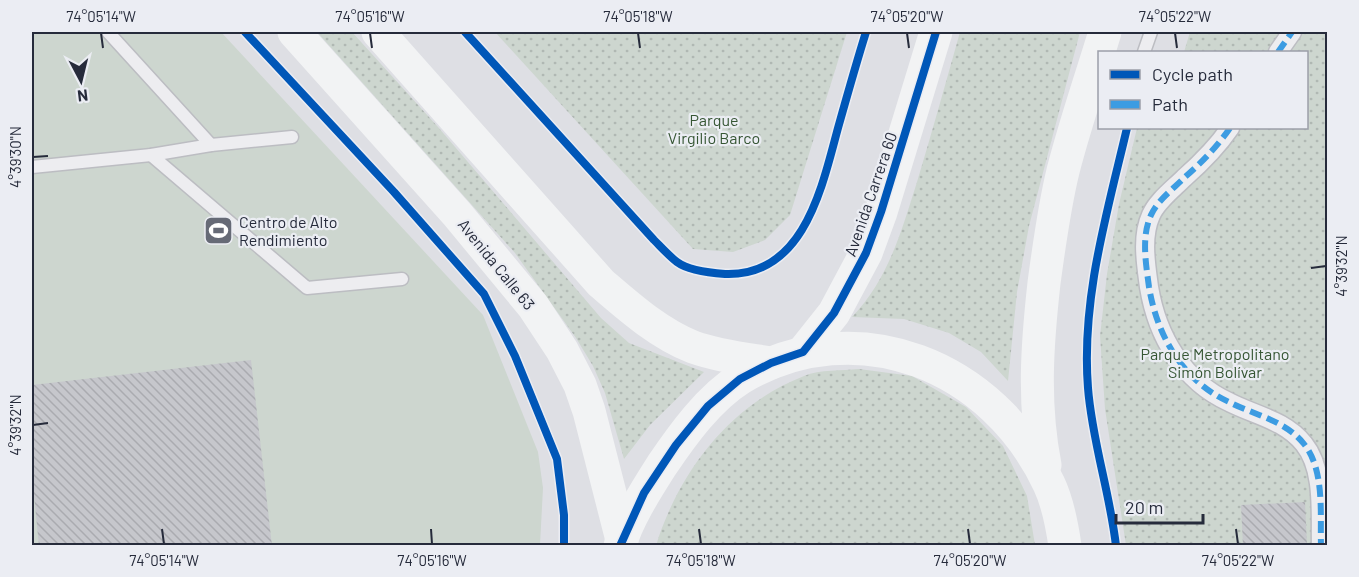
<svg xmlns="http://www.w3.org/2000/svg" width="1359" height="577" viewBox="0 0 1359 577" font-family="Barlow,sans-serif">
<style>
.green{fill:url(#green-dots)}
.pitch{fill:#cdd6cf}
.building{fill:url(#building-back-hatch)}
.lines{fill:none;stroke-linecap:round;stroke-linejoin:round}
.service-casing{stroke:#bcbdc2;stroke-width:15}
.pedestrian-casing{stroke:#bcbdc2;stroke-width:21}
.service{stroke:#ededf0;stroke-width:12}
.pedestrian{stroke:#ededf0;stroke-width:18}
.secondary{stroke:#f2f3f4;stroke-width:33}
.quiet{stroke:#3c9ce2;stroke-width:6;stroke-dasharray:12 6;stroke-linecap:butt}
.cycleway-casing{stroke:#ebedf3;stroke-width:11}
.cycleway{stroke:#0057b8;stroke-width:8}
.ticks{fill:none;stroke:#262b3b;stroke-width:2}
.labels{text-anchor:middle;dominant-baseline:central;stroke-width:4.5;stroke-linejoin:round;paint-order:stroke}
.park-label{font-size:16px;fill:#365634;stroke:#ebedf3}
.street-label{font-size:16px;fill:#262b3b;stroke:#ebedf3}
.poi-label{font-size:16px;fill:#262b3b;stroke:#ebedf3;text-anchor:start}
.neatline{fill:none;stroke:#262b3b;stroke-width:2}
.ticks-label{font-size:15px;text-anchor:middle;fill:#262b3b}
</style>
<defs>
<pattern id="green-dots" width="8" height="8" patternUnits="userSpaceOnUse" patternTransform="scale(1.5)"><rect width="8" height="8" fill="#cdd6cf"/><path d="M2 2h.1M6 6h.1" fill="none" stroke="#b0b8b3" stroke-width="1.8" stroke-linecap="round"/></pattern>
<pattern id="building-back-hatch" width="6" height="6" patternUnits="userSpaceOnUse" patternTransform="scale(1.5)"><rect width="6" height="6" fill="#c6c7cc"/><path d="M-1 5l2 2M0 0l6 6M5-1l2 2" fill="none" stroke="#aaabb0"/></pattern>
</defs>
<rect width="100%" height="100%" fill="#dedfe4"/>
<!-- green -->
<g class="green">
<polygon points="317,32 352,32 438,127 601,318 629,343 704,372 650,425 624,459 605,393 593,366 576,338 515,253"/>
<polygon points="495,32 847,32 790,215 765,240 733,252 693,249"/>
<path d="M960,32H1080L1029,226L1017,292L1008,381L981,352L949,333L904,319L852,317C889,278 901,232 917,182C932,132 946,82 960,32Z"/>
<polygon points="1190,32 1327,32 1327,545 1126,545 1105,409 1100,336 1107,274 1119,204 1137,128 1306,128 1306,52 1184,52"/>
<path d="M859,369L912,376L966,407L1003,446L1027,496L1035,545L656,546C659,534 664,523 669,511C696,451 742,400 804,376C820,369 842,371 859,369Z"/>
</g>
<!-- pitch -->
<polygon class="pitch" points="32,32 221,32 483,315 538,452 543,488 540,545 32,545"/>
<!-- building -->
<g class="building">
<polygon points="251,360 272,546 39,546 32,475 32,385"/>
<polygon points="1305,502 1307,546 1243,546 1241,505"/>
</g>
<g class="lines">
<defs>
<g id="service">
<polyline points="108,32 211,145"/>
<polyline points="1144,52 1151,32"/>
<polyline points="151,155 307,288 402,279"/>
<polyline points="32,167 151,155 211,145 292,137"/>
</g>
<g id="pedestrian">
<polyline points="1278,52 1292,32"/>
<path d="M1230,128C1217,147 1201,163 1184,178C1173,189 1157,201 1151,215C1141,237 1146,264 1149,287C1157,336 1183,381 1229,402C1254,415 1285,420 1304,444C1325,470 1320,514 1321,546"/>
</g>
</defs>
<!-- service casing -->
<use href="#service" class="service-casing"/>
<!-- pedestrian casing -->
<use href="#pedestrian" class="pedestrian-casing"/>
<!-- service -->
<use href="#service" class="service"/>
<!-- pedestrian -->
<use href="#pedestrian" class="pedestrian"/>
<!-- secondary -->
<g class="secondary">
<polyline points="294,32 457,214 533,306 562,350 580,385 589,411 622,540"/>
<path d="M378,32L601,283C629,307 658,333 693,347C718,356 746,359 771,363"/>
<polyline points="803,352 834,313 866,253 881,212 936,32"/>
<path d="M1045,465C1033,403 1037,346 1044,283C1049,246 1054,208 1063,171C1075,124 1091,78 1105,32"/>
<path d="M620,546C626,521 648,487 662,465C683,434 709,398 741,378C858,309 994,366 1049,484C1058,503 1062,525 1065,546"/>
</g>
<!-- quiet -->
<g class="quiet">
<polyline points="1278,52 1292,32"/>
<path d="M1230,128C1217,147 1201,163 1184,178C1173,189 1157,201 1151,215C1141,237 1146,264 1149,287C1157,336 1183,381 1229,402C1254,415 1285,420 1304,444C1325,470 1320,514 1321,546"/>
</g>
<defs>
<g id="cycleway">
<polyline points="245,32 394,192 484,294 515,356 557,459 564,515 564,546"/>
<path d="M465,32L654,240C661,247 669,256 677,262C689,271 711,273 725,274C804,277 822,187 838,128C847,96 856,64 866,32"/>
<polyline points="620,546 644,493 676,445 708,406 740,379 771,363 803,352 834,313 866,253 881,212 936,32"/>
<path d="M1116,546C1110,493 1092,441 1088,388C1081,300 1107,213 1127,128"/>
</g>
</defs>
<!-- cycleway casing -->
<use href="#cycleway" class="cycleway-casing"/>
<!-- cycleway -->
<use href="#cycleway" class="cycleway"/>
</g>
<!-- ticks -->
<path class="ticks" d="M101,33L103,48M370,33L372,48M638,33L640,48M907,33L909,48M1175,33L1177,48M33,157L48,156M1311,268L1326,266M33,425L48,423M162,529L164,544M431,529L432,544M699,529L701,544M968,529L970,544M1236,529L1238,544"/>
<!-- icons -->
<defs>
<symbol id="stadium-square" viewBox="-11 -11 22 22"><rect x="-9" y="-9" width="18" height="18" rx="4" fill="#666a76" stroke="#ebedf3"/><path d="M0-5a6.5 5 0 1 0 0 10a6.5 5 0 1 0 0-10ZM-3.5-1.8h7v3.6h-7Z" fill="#fff"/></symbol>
</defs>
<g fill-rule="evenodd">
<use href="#stadium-square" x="202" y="214" width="33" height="33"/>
</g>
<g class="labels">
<!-- park labels -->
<g class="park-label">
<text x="714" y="119">Parque<tspan x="714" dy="18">Virgilio Barco</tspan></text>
<text x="1215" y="353">Parque Metropolitano<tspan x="1215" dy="18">Simón Bolívar</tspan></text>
</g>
<!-- street labels -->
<g class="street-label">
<text transform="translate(870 194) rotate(-71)">Avenida Carrera 60</text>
<text transform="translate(497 264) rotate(51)">Avenida Calle 63</text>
</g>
<!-- poi labels -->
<g class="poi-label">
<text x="239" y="221">Centro de Alto<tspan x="239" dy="18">Rendimiento</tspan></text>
</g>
</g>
<!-- border -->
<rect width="1359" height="577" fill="none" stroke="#ebedf3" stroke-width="66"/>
<!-- legend -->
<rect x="1098" y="51" width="210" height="78" fill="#ebedf3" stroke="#9c9fa9" stroke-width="1.5"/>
<rect x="1110" y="70" width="30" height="9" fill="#0057b8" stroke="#9c9fa9" stroke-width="1.5"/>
<text x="1152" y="81" font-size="18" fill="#262b3b">Cycle path</text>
<rect x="1110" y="100" width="30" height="9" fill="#3c9ce2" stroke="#9c9fa9" stroke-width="1.5"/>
<text x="1152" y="111" font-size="18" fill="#262b3b">Path</text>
<!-- north arrow -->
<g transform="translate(81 81) rotate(173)" stroke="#ebedf3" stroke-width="4.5" paint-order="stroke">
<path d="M0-4.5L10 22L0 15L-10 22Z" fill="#262b3b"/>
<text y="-9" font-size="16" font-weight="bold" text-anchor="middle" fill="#262b3b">N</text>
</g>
<!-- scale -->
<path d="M1116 514v9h87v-9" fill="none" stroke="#262b3b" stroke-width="3"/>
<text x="1125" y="514" font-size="18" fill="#262b3b" stroke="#ebedf3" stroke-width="4.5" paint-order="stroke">20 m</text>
<rect x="33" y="33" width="1293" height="511" class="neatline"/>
<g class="ticks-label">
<text x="101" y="22">74°05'14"W</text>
<text x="370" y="22">74°05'16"W</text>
<text x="638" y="22">74°05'18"W</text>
<text x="907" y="22">74°05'20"W</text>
<text x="1175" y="22">74°05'22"W</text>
<text transform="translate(16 157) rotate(-90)" y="5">4°39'30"N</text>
<text transform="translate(1342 266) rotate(-90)" y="5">4°39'32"N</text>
<text transform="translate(16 425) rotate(-90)" y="5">4°39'32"N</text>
<text x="164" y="566">74°05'14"W</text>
<text x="432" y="566">74°05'16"W</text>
<text x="701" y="566">74°05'18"W</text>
<text x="970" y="566">74°05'20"W</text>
<text x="1238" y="566">74°05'22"W</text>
</g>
</svg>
